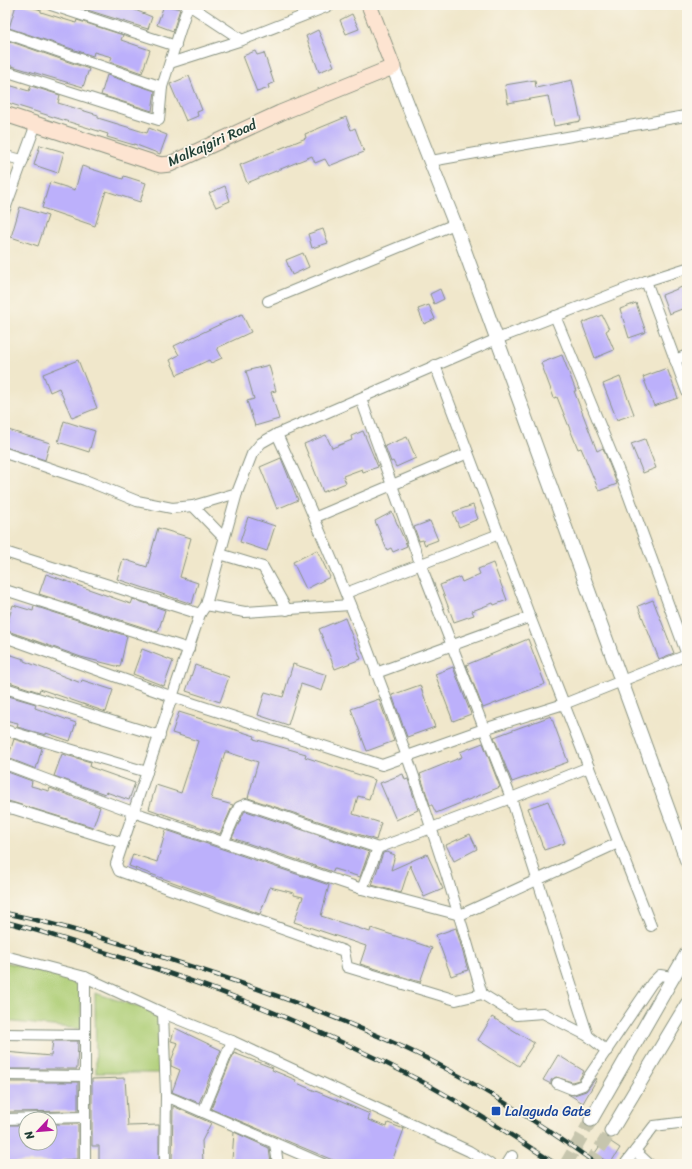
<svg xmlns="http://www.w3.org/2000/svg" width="692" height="1169" viewBox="0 0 692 1169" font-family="Sriracha,sans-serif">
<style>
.green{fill:#aece76;stroke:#668655}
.building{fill:#bcb0fb}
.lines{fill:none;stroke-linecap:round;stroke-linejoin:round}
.tertiary-tunnel{stroke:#c6c5ad;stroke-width:13;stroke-dasharray:13 6;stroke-linecap:butt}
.minor-casing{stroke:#889280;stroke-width:12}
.tertiary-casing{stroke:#889280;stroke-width:15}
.secondary-casing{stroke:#889280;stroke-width:17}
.minor{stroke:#fff;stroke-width:10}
.tertiary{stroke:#fff;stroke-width:13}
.secondary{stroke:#fde4d1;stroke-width:15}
.rail-casing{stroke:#1f3d34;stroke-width:4.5}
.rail{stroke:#fbf7ec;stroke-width:3;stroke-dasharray:9;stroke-linecap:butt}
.transit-dot{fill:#1a4fb4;stroke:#fbf7ec;stroke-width:1.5}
.labels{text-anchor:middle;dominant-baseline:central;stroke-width:3.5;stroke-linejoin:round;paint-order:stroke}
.street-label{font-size:14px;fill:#1f3d34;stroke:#fbf7ec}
.transit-label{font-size:14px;fill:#164399;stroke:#fbf7ec;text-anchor:start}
</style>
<rect width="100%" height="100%" fill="#fbf7ec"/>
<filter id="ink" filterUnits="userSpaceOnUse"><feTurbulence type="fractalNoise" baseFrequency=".025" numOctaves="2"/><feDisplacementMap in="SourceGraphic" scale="8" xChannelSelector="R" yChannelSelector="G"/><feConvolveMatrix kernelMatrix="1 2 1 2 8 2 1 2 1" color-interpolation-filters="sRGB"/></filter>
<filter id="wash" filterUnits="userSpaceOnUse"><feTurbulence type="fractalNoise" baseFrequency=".012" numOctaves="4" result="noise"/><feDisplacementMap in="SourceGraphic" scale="16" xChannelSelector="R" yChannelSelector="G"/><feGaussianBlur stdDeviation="0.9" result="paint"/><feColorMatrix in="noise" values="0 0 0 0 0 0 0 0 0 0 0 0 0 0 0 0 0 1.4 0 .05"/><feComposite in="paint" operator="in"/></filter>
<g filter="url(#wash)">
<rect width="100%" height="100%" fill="#f0e7cb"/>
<!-- green -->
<g class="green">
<polygon points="5,962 81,980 81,1029 5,1021"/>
<polygon points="95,993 162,1014 162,1073 96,1073"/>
</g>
<g id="blocks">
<!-- building -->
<g class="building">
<polygon points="16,5 25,5 41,10 41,12 76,23 77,20 123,35 121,40 150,50 142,73 110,62 112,57 94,52 93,56 9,28"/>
<polygon points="82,5 123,5 152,17 148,29 81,8"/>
<polygon points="164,5 180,9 173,31 157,25"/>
<polygon points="352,14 359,29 346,34 340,20"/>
<polygon points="318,30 334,66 319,72 306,36"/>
<polygon points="6,40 89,69 83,87 5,64"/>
<polygon points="255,51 257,55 264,53 274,83 268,85 269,88 257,92 243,56"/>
<polygon points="107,75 155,91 152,111 101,95"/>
<polygon points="189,76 202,110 197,112 198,116 186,121 170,84"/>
<polygon points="535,80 536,88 572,80 581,121 554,126 548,96 508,103 505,85"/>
<polygon points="5,84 29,91 31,86 60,95 58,103 98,115 98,118 147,133 149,128 167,135 160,154 134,144 134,145 107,137 108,134 5,102"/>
<polygon points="346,117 351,130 355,128 364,152 329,166 325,159 315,163 312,156 247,183 240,165 306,138 305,134"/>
<polygon points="40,145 64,152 58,173 34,165"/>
<polygon points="82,166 123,179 124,176 146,183 140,202 106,191 95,226 42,208 50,182 75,190"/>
<polygon points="225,186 230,201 216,207 209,193"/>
<polygon points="20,207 48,216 38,246 11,237"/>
<polygon points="323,229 328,243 312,248 308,234"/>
<polygon points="303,253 309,267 292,275 286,260"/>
<polygon points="687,285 687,307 669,314 662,295"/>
<polygon points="440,289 444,299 434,304 430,294"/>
<polygon points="636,303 646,332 629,338 620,309"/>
<polygon points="429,305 435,319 424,324 418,309"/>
<polygon points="242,314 251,332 217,348 222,358 211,363 209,360 177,375 170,360 179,355 174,346"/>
<polygon points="602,315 609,329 606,331 614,350 595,358 582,323"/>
<polygon points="562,355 576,391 574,391 597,451 603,448 617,484 599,491 581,448 578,449 557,397 554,398 541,363"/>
<polygon points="78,360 97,408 72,418 59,388 50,392 43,374"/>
<polygon points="269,365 276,391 271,392 279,419 255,426 247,401 254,399 246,371"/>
<polygon points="667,368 678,398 654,406 643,377"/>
<polygon points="620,377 634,414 617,420 603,384"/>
<polygon points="64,421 95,431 89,452 58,442"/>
<polygon points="5,429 50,443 45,460 5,447"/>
<polygon points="363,431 378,467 363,472 362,469 343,476 346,483 323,492 304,444 326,435 332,448 352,440 351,436"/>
<polygon points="407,437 416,458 396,467 393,461 391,462 385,446"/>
<polygon points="645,439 656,468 643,473 631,444"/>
<polygon points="281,458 298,500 277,509 260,467"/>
<polygon points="473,505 478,519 459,527 453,512"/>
<polygon points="392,512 407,546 393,552 391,548 387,550 375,521"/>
<polygon points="248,517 275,526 267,551 240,542"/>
<polygon points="430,521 438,540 425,545 423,540 419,541 414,527"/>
<polygon points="158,528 191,538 180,577 198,583 192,604 117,579 123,559 147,567"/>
<polygon points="317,550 330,577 306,589 293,562"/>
<polygon points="493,563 507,600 494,605 493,603 472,611 474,615 454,622 440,585 460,577 462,582 480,574 478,569"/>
<polygon points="46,574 131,604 133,599 165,610 158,632 39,594"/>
<polygon points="653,600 674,653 659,659 638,606"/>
<polygon points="13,605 33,611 34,606 127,636 120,667 81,657 5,630"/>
<polygon points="345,618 361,659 335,669 319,629"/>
<polygon points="528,639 545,684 483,708 466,665"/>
<polygon points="142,649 173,661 164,686 133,674"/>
<polygon points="5,653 24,659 24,661 81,683 82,680 113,690 106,712 40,689 39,692 9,682 10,679 5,678"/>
<polygon points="293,664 327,675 322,691 301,684 288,725 258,715 265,692 283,697"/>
<polygon points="195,665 229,677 220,702 186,691"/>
<polygon points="453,667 471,714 453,721 435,674"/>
<polygon points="420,685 435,727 407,737 392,695"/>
<polygon points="5,695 36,704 35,708 76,723 70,741 46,733 46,735 17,727 18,723 5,720"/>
<polygon points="379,699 394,741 367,751 351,709"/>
<polygon points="179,712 255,736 254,739 306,754 305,757 375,780 369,799 358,796 353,814 381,823 376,840 248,798 258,762 227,752 225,752 211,799 233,805 220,834 149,809 156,785 181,793 198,741 172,733"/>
<polygon points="551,716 568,762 512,782 494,737"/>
<polygon points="14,739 42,748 36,769 8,758"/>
<polygon points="483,743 500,787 436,813 432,805 430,805 420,774 462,757 460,752"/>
<polygon points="62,754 91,762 90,767 135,783 129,800 106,792 105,794 54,776"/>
<polygon points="5,771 32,781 31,786 49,791 50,788 100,807 93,827 5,800"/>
<polygon points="403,774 405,780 408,779 418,810 396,820 380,783"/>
<polygon points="548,801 565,843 544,850 528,808"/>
<polygon points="246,811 369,852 360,877 334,869 333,872 232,838 244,812"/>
<polygon points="166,830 329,885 321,916 370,932 371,928 432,948 420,982 360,964 366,946 294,922 303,897 294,895 294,893 270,887 260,914 129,866 133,854 157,862"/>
<polygon points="470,834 477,849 454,861 446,845"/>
<polygon points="387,852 395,855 391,870 427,854 443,889 424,897 410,865 401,893 372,885 383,853"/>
<polygon points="456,928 468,970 451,976 436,935"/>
<polygon points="492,1017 534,1043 519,1066 478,1040"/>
<polygon points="175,1028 221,1050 199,1103 172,1092 180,1070 171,1066 171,1061 178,1043 171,1041"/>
<polygon points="53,1041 78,1041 77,1069 5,1069 5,1052 51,1056"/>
<polygon points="234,1053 273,1068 272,1070 296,1080 295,1082 306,1087 370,1114 368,1120 387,1127 388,1123 404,1129 391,1164 342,1164 211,1109"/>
<polygon points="558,1055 584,1071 579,1080 572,1082 556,1077 551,1080 551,1084 543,1080"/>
<polygon points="125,1078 128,1126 159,1125 159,1164 99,1164 99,1146 92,1146 92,1079"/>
<polygon points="596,1078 597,1079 583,1103 568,1094 574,1095 586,1091"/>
<polygon points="5,1082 78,1082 78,1111 5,1112"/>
<polygon points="173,1106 211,1123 202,1141 203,1164 172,1164"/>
<polygon points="50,1124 78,1124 78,1159 63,1160 63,1163 51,1164 51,1162 5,1162 5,1125 26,1125 26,1145 50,1144"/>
<polygon points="234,1132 269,1148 271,1164 232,1160"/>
<polygon points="605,1138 620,1148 610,1164 595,1153"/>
</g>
</g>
</g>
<g filter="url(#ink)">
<use href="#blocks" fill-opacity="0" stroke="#889280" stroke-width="1"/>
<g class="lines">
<!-- tertiary-tunnel -->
<g class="tertiary-tunnel">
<polyline points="566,1164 591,1120"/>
<polyline points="590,1164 611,1131"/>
</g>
<defs>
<g id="minor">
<polyline points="51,5 176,46"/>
<polyline points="189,5 242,40 331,5"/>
<polyline points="5,33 162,87 188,5"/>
<polyline points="170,63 242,40"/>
<polyline points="5,71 159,120 162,87"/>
<polyline points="5,156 23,160"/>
<polyline points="431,161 685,116"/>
<polyline points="5,209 36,124"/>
<polyline points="646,281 687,268"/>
<polyline points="268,301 455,224"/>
<polyline points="555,316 625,486 687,655"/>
<polyline points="675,360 687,355"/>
<polyline points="435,365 530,617 651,926"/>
<polyline points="361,399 420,563 511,798 588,1036"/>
<path d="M277,434C360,614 428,803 482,994"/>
<polyline points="5,453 85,480 137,501 172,508 193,506 237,493 252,454 261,443 277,434 497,339 646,281 687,392"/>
<polyline points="237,493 206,605 200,614 123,843 116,864 119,871 344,951 347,967 456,1000 482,994 516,1015 543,1013 588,1036 607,1051"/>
<polyline points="193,506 224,538"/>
<polyline points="316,517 468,453"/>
<polyline points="5,552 200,614"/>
<polyline points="220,554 263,567 287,610"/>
<polyline points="5,590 189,649"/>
<polyline points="346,593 499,534"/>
<polyline points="206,605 245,612 350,605"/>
<polyline points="5,637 173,697 382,765 484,729 564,704 687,655"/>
<polyline points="376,673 530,617"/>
<polyline points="5,688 160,736"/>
<polyline points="5,730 147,772"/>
<polyline points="5,764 133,812 362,889 460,915 618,843"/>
<polyline points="5,810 8,808 14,809 123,843"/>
<polyline points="224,841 239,807 246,804 378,848"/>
<polyline points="362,889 378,848 511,798 589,767"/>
<polyline points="5,956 85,977 163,1013 232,1041 469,1151 490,1164"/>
<polyline points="163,1013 166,1096 165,1164"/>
<polyline points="5,1034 85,1035"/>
<polyline points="5,1075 85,1076"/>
<polyline points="557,1083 572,1089 583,1085 652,983 660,975 672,977"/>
<polyline points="166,1096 323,1164"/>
<polyline points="203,1112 232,1041"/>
<polyline points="5,1119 85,1117"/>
<polyline points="275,1144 278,1164"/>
<polyline points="635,1151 649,1164"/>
<polyline points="85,1164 85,977"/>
<polyline points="507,1164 512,1156"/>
<polyline points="625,1164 654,1126 687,1122"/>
</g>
<g id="tertiary">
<polyline points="393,67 455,224 687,861"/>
<polyline points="591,1120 687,953"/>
<polyline points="611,1131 687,1004"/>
</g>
<polyline id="secondary" points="5,114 154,163 161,165 170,164 280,113 393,67 369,5"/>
</defs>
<!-- minor casing -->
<use href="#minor" class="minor-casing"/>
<!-- tertiary casing -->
<use href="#tertiary" class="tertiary-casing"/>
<!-- secondary casing -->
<use href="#secondary" class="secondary-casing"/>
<!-- minor -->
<use href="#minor" class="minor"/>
<!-- tertiary -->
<use href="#tertiary" class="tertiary"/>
<!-- secondary -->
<use href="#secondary" class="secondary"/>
<defs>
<g id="rail">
<path d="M5,913C63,925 121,943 177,962C262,989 346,1019 426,1058C486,1089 542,1125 597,1164"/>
<path d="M5,922C40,930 75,943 110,954C217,987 319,1028 419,1080C466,1105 511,1135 556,1164"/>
</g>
</defs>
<!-- rail casing -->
<use href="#rail" class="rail-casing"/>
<!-- rail -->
<use href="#rail" class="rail"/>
</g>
</g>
<!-- markers -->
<rect class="transit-dot" x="491" y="1106" width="10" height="10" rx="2"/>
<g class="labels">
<!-- street labels -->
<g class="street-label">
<text transform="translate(212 143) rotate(-24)">Malkajgiri Road</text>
</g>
<!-- transit labels -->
<g class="transit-label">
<text x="505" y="1111">Lalaguda Gate</text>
</g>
</g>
<!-- margin -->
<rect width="692" height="1169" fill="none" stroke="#fbf7ec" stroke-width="20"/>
<!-- north arrow -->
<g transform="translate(38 1131) rotate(244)"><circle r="19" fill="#fbf7ec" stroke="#a3ada2"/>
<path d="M0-3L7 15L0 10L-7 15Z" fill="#b5179e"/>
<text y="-6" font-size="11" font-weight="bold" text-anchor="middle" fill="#1f3d34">N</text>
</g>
</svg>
